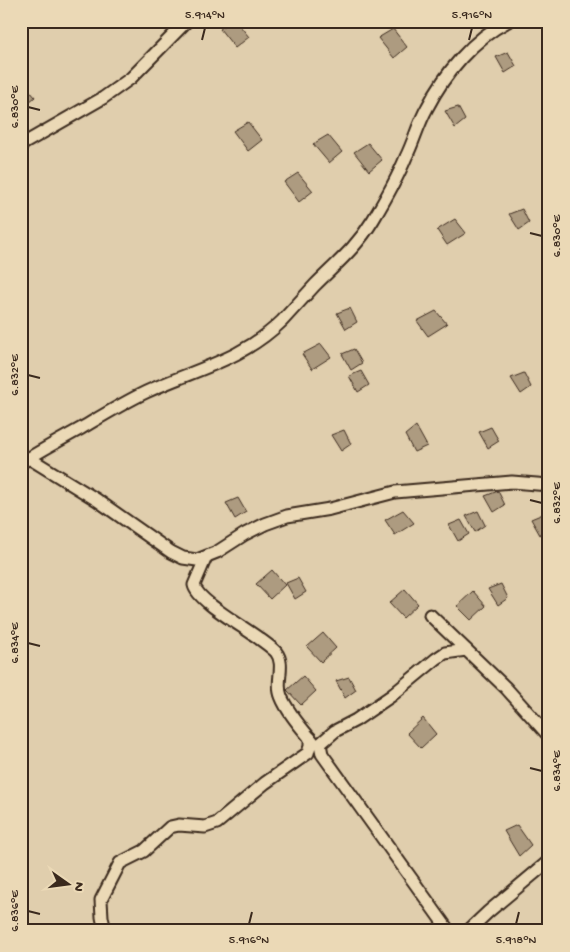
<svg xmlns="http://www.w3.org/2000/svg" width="570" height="952" viewBox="0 0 570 952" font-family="'Gochi Hand',sans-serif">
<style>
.building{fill:#ad9b80;stroke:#3b2a1e}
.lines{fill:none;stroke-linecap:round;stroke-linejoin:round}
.minor-casing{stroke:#3b2a1e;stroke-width:15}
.minor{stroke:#ebd9b6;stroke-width:11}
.ticks{fill:none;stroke:#3b2a1e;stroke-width:2}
.neatline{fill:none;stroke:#3b2a1e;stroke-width:2}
.ticks-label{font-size:12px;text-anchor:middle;fill:#3b2a1e}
</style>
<rect width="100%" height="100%" fill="#e0cead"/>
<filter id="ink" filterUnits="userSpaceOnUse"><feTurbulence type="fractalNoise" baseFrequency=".02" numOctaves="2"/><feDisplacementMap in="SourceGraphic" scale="10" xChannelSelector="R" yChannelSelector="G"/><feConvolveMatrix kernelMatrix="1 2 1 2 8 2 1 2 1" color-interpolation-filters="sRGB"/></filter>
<g filter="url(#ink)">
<!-- building -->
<g class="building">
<polygon points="232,21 236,21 249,37 235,48 220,29"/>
<polygon points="393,29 407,47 394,58 378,38"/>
<polygon points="508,52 516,66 505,73 496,57"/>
<polygon points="21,80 35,97 22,108 21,108"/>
<polygon points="458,107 465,120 455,128 445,111"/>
<polygon points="248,122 262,140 248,151 233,131"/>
<polygon points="328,135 342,152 329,163 313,144"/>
<polygon points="368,143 382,160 369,171 354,152"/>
<polygon points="298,173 313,191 299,202 284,182"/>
<polygon points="522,209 529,223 519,230 509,214"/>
<polygon points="455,219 466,233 447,245 437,230"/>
<polygon points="350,308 357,322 346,329 337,313"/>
<polygon points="436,311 447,324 428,336 417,321"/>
<polygon points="321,344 331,357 312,369 302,354"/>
<polygon points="354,349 362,363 351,370 342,354"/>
<polygon points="361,371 369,385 358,392 349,376"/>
<polygon points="524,373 531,387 521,394 511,378"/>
<polygon points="416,426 427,446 414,452 405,435"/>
<polygon points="491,427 499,441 488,448 479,432"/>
<polygon points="344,430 351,444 341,451 331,435"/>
<polygon points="498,491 505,505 494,512 485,496"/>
<polygon points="238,498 246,512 235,519 226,503"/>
<polygon points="403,510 414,523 395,535 385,520"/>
<polygon points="478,511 485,525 475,532 466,516"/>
<polygon points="543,514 549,524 549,529 540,535 531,519"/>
<polygon points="461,520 469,534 458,541 449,525"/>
<polygon points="272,570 285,585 270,599 256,584"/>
<polygon points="298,578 306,592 295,599 286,583"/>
<polygon points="501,584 508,598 498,605 488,589"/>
<polygon points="405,589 418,604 403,618 389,603"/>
<polygon points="473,591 486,606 471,620 457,606"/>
<polygon points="323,633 336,648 321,662 307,647"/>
<polygon points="303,676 316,691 301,705 287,690"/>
<polygon points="349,677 356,690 345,698 336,681"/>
<polygon points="423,718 436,734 421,748 407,733"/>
<polygon points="517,825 531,845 519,856 504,831"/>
</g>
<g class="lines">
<defs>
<g id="minor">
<polyline points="21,145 103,98 131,78 187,21"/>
<polyline points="29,458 97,500 171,552 183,558 197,560 217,552 245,534 265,524 287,516 330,509 395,492 512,482 549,485"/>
<path d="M21,463C40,451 60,440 80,429C102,416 123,403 146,392C195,369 241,361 282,321C293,309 304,297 315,285C337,263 356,248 373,220C385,200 397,179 406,157C414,141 418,124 427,108C445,73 473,39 508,21"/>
<path d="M206,557L194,585C198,604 259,634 276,652C286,665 275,682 281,696C287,712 303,730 314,743"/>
<polyline points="430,615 506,688 549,736"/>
<polyline points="105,931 102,917 101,900 120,863 144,851 170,827 179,825 205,827 217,823 265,783 308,753 310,746 310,738"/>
<polyline points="449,931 322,754 320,744 335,731 356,720 391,696 436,659 445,653 466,650"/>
<polyline points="468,931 488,912 549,861"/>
</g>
</defs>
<!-- minor casing -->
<use href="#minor" class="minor-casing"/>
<!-- minor -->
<use href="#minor" class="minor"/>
</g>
</g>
<!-- ticks -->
<path class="ticks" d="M202,40L205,28M469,40L472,28M28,107L40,110M530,233L542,236M28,375L40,378M530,500L542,503M28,643L40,646M530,768L542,771M28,911L40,914M249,924L252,912M516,924L519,912"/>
<!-- margin -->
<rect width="570" height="952" fill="none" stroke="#ebd9b6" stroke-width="55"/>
<!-- north arrow -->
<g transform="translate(68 884) rotate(104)" stroke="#ebd9b6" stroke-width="4" paint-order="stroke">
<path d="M0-4L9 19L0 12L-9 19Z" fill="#3b2a1e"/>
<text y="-8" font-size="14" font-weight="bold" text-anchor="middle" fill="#3b2a1e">N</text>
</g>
<rect x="28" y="28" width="514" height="896" class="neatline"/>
<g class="ticks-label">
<text x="205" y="18">5.914°N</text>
<text x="472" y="18">5.916°N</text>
<text transform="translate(14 107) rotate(-90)" y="4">6.830°E</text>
<text transform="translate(556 236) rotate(-90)" y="4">6.830°E</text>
<text transform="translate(14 375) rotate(-90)" y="4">6.832°E</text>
<text transform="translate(556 503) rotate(-90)" y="4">6.832°E</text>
<text transform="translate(14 643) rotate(-90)" y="4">6.834°E</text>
<text transform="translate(556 771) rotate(-90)" y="4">6.834°E</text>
<text transform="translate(14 911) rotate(-90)" y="4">6.836°E</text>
<text x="249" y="943">5.916°N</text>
<text x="516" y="943">5.918°N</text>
</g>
</svg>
